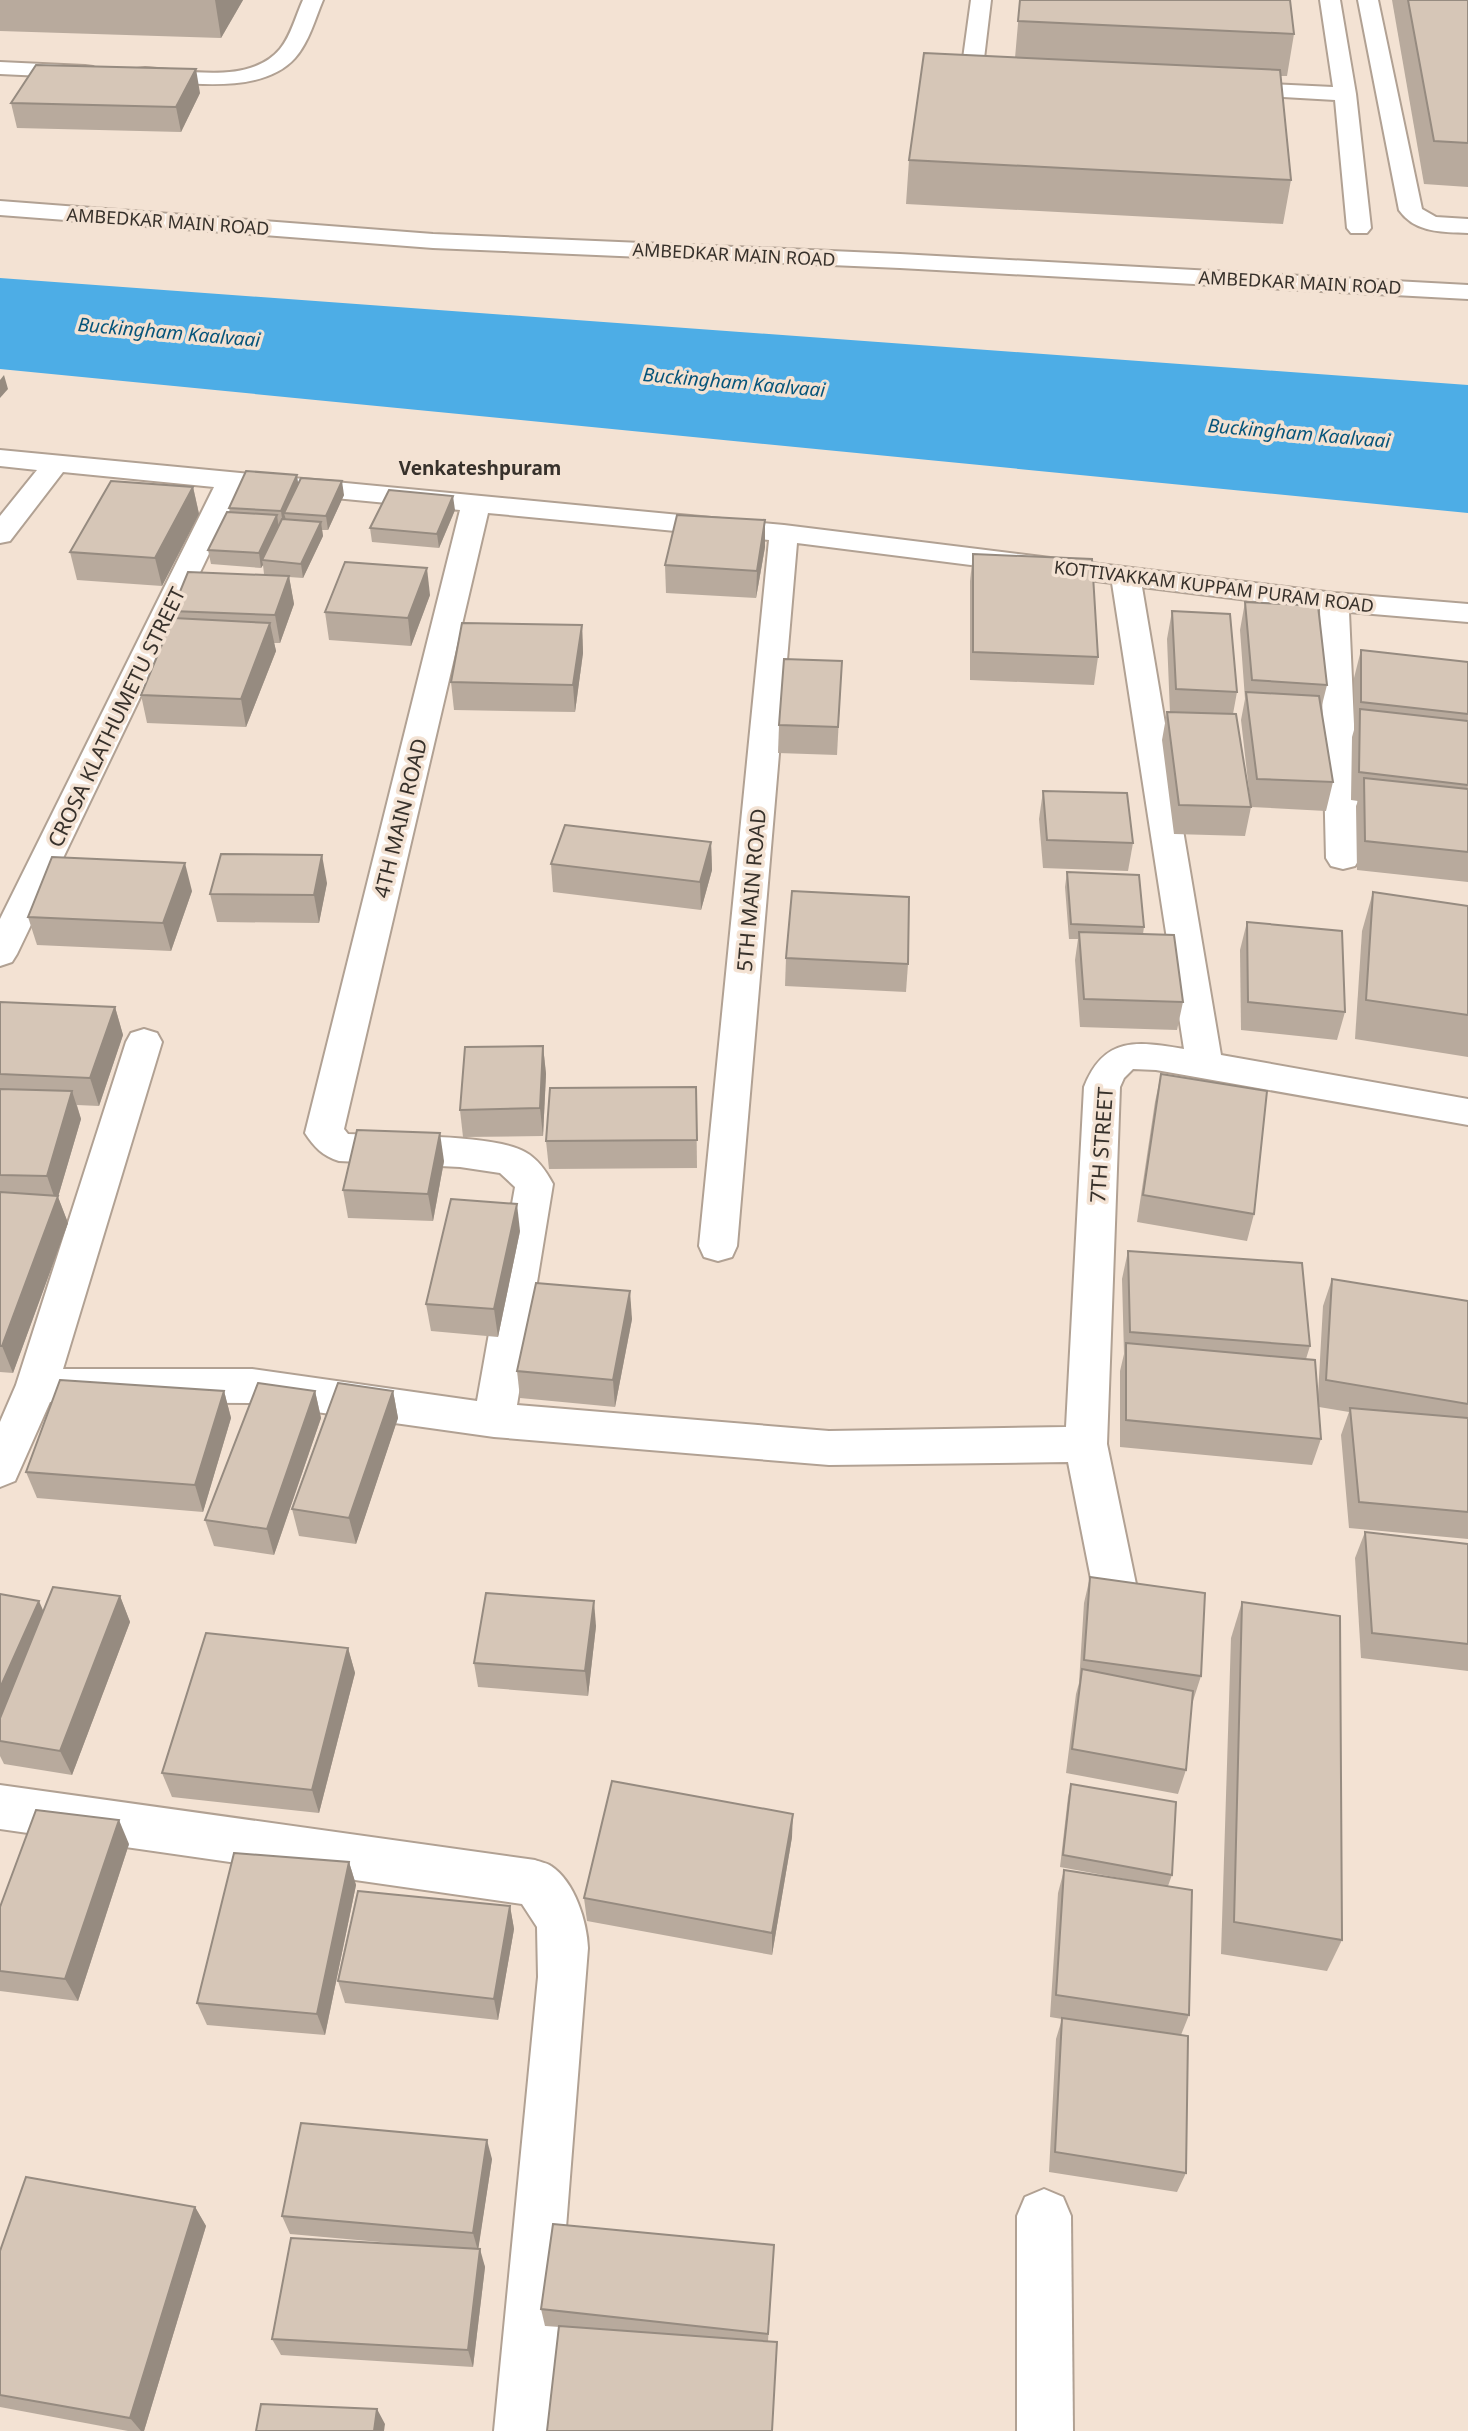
<svg xmlns="http://www.w3.org/2000/svg" width="1468" height="2431" viewBox="0 0 1468 2431" font-family="'Noto Sans',sans-serif">
<style>
.water{fill:#4dade6}
.lines{fill:none;stroke-linecap:round;stroke-linejoin:round}
.minor-casing{stroke:#b1a193;stroke-width:4}
.minor{fill:#fff;fill-rule:evenodd}
.wall{fill:#b8aa9d}
.shaded-wall{fill:#968b80}
.building{fill:#d6c6b7;stroke:#968b80;stroke-width:2}
.labels{text-anchor:middle;dominant-baseline:central;stroke-width:7;stroke-linejoin:round;paint-order:stroke}
.far-street-label{font-size:18px;fill:#37312b;stroke:#f3e2d3}
.far-water-label{font-size:19px;font-style:italic;fill:#06547a;stroke:#f3e2d3}
.far-neighbourhood-label{font-size:19px;font-weight:bold;fill:#37312b;stroke:#f3e2d3}
.street-label{font-size:21px;fill:#37312b;stroke:#f3e2d3}
</style>
<rect width="100%" height="100%" fill="#f3e2d3"/>
<!-- water -->
<polygon class="water" points="0,278 1468,385 1468,513 0,369"/>
<g class="lines">
<defs>
<g id="minor">
<path d="M303,0H323C315,19 309,42 295,58C262,95 189,83 145,80L137,79L134,74L137,69L145,68C185,70 250,85 280,49C291,36 296,15 303,0Z"/>
<polygon points="971,0 991,0 983,67 1013,70 1016,75 1013,80 1005,81 964,78 961,73"/>
<polygon points="1320,0 1340,0 1356,94 1371,228 1367,233 1351,233 1347,228 1335,100 1229,94 1221,93 1218,88 1221,83 1229,82 1333,87"/>
<path d="M1358,0H1378L1422,209L1436,217L1468,219V233C1442,232 1415,233 1399,210Z"/>
<polygon points="0,62 85,66 93,67 96,72 93,77 85,78 0,74"/>
<polygon points="0,201 433,234 900,254 1468,285 1468,299 900,268 433,248 0,215"/>
<path d="M0,450L784,525L1334,593L1468,604V622L1349,612L1360,858L1355,866L1343,869L1331,866L1326,858L1320,609L1142,587L1221,1055L1468,1099V1125L1156,1070L1133,1069L1124,1078L1120,1087L1107,1444L1137,1589L1131,1602L1115,1608L1099,1602L1093,1589L1068,1462L829,1465L494,1437L252,1403L50,1402L15,1481L0,1487V1422L16,1385L126,1042L131,1033L144,1029L157,1033L162,1042L63,1369H252L477,1401L515,1187L500,1173L460,1167L339,1161C323,1156 314,1147 305,1133L460,510L240,489L17,954L12,962L0,966V919L214,487L63,472L10,541L0,543V516L37,470L0,466ZM488,513L769,540L699,1246L704,1257L718,1261L732,1257L737,1246L797,543L1112,583L1184,1049C1137,1041 1104,1036 1084,1087L1066,1427L829,1431L517,1405L553,1184C546,1171 538,1159 525,1152C495,1134 388,1136 348,1134L344,1129Z"/>
<path d="M0,1785L535,1860C540,1862 547,1863 551,1866C575,1882 587,1922 588,1948L550,2431H494L538,1977L537,1927L522,1904L0,1829Z"/>
<polygon points="1044,2189 1063,2197 1071,2216 1073,2431 1017,2431 1017,2216 1025,2197"/>
</g>
</defs>
<!-- minor casing -->
<use href="#minor" class="minor-casing"/>
<!-- minor -->
<use href="#minor" class="minor"/>
</g>
<!-- wall -->
<g class="wall">
<polygon points="0,0 243,0 221,38 0,31"/>
<polygon points="1020,0 1294,34 1287,76 1280,76 1291,180 1283,224 906,204 909,160 1015,58"/>
<polygon points="1392,0 1468,0 1468,187 1424,184"/>
<polygon points="200,93 181,132 17,128 11,103"/>
<polygon points="298,484 344,495 328,530 322,530 323,536 303,578 289,577 294,604 280,643 274,643 276,651 246,727 147,723 141,695 174,618 172,611 279,576 264,574 263,565 261,568 211,564 208,550 230,512 229,508"/>
<polygon points="193,487 199,514 162,586 77,580 70,552"/>
<polygon points="455,510 439,548 372,542 370,528"/>
<polygon points="765,547 756,598 666,593 665,565"/>
<polygon points="973,554 1098,657 1094,685 970,680 970,581"/>
<polygon points="430,595 411,646 329,640 325,612"/>
<polygon points="1245,602 1327,685 1321,709 1333,782 1326,811 1251,807 1245,836 1174,834 1162,740 1167,712 1170,713 1167,639 1172,611 1237,692 1233,714 1250,799 1241,720 1245,699 1240,630"/>
<polygon points="582,625 583,653 575,712 454,710 451,682"/>
<polygon points="1361,650 1468,662 1468,882 1357,870 1356,806 1358,801 1351,800 1352,737 1354,730 1354,678"/>
<polygon points="842,661 837,755 778,753 779,725"/>
<polygon points="1043,791 1133,843 1128,871 1043,868 1039,819"/>
<polygon points="711,842 712,870 701,910 553,892 551,864"/>
<polygon points="1067,872 1144,927 1143,934 1183,1002 1177,1030 1080,1027 1075,960 1078,939 1069,939 1065,887"/>
<polygon points="327,883 319,923 217,922 210,894"/>
<polygon points="192,891 171,951 37,945 28,917"/>
<polygon points="1373,892 1468,906 1468,1057 1355,1039 1362,931"/>
<polygon points="1247,922 1345,1012 1337,1040 1241,1030 1240,950"/>
<polygon points="786,958 908,964 906,992 785,986"/>
<polygon points="0,1002 115,1007 123,1035 99,1106 77,1105 81,1119 58,1197 68,1223 13,1373 0,1372"/>
<polygon points="543,1046 546,1074 543,1136 463,1137 460,1110"/>
<polygon points="1161,1074 1254,1214 1247,1241 1137,1222 1155,1102"/>
<polygon points="696,1087 697,1168 549,1169 546,1141"/>
<polygon points="444,1161 433,1221 348,1218 343,1190"/>
<polygon points="520,1231 498,1337 431,1331 426,1304"/>
<polygon points="1128,1251 1310,1346 1306,1359 1318,1395 1323,1306 1332,1279 1468,1301 1468,1539 1349,1528 1341,1435 1349,1412 1319,1407 1321,1439 1312,1465 1120,1447 1120,1371 1124,1354 1122,1279"/>
<polygon points="632,1319 615,1407 520,1398 517,1371"/>
<polygon points="224,1391 231,1418 203,1512 37,1498 26,1472"/>
<polygon points="315,1391 321,1418 274,1555 214,1546 205,1520"/>
<polygon points="393,1391 398,1418 356,1544 299,1536 292,1509"/>
<polygon points="1365,1532 1468,1544 1468,1671 1361,1658 1355,1558"/>
<polygon points="1090,1577 1201,1676 1193,1701 1192,1701 1186,1770 1178,1794 1066,1773 1076,1694 1079,1683 1084,1603"/>
<polygon points="0,1594 43,1611 120,1596 130,1622 72,1775 4,1764 0,1756"/>
<polygon points="1242,1602 1342,1940 1327,1971 1221,1954 1231,1638"/>
<polygon points="596,1626 588,1696 478,1687 474,1663"/>
<polygon points="348,1648 355,1673 319,1813 172,1797 162,1773"/>
<polygon points="1071,1784 1172,1875 1168,1886 1189,2015 1181,2035 1186,2173 1177,2192 1049,2172 1056,2039 1062,2019 1050,2017 1058,1893 1064,1870 1157,1885 1060,1867 1068,1797"/>
<polygon points="792,1837 772,1955 587,1921 584,1898"/>
<polygon points="129,1844 78,2001 0,1991 0,1907"/>
<polygon points="349,1862 356,1885 325,2035 207,2025 197,2003"/>
<polygon points="510,1906 514,1929 498,2020 345,2003 338,1981"/>
<polygon points="492,2159 478,2249 485,2267 473,2367 281,2355 272,2339 414,2245 290,2234 282,2216"/>
<polygon points="195,2207 206,2226 144,2431 128,2431 0,2407 0,2251"/>
<polygon points="774,2245 768,2341 545,2326 541,2309"/>
</g>
<!-- shaded-wall -->
<g class="shaded-wall">
<polygon points="215,0 243,0 221,38"/>
<polygon points="196,69 200,93 181,132 176,107"/>
<polygon points="4,375 8,389 0,398 0,380"/>
<polygon points="297,475 299,489 284,513 286,520 283,526 281,511"/>
<polygon points="342,481 344,495 328,530 326,516"/>
<polygon points="193,487 199,514 162,586 155,558"/>
<polygon points="453,496 455,510 439,548 437,534"/>
<polygon points="277,515 279,529 262,560 263,565 261,568 259,553"/>
<polygon points="765,520 765,547 756,598 757,571"/>
<polygon points="321,522 323,536 303,578 301,564"/>
<polygon points="427,568 430,595 411,646 408,618"/>
<polygon points="289,576 294,604 280,643 275,615"/>
<polygon points="270,623 276,651 246,727 241,699"/>
<polygon points="582,625 583,653 575,712 573,685"/>
<polygon points="711,842 712,870 701,910 700,882"/>
<polygon points="322,855 327,883 319,923 314,895"/>
<polygon points="185,863 192,891 171,951 163,923"/>
<polygon points="115,1007 123,1035 99,1106 90,1078"/>
<polygon points="543,1046 546,1074 543,1136 540,1108"/>
<polygon points="72,1091 81,1119 58,1197 68,1223 13,1373 2,1346 56,1202 47,1176"/>
<polygon points="440,1133 444,1161 433,1221 428,1194"/>
<polygon points="517,1204 520,1231 498,1337 494,1309"/>
<polygon points="630,1291 632,1319 615,1407 613,1380"/>
<polygon points="224,1391 231,1418 203,1512 195,1485"/>
<polygon points="315,1391 321,1418 274,1555 267,1529"/>
<polygon points="393,1391 398,1418 356,1544 349,1518"/>
<polygon points="120,1596 130,1622 72,1775 60,1751"/>
<polygon points="39,1601 50,1626 0,1741 0,1688"/>
<polygon points="594,1601 596,1626 588,1696 585,1671"/>
<polygon points="348,1648 355,1673 319,1813 312,1790"/>
<polygon points="793,1814 792,1837 772,1955 772,1933"/>
<polygon points="119,1820 129,1844 78,2001 65,1979"/>
<polygon points="349,1862 356,1885 325,2035 317,2014"/>
<polygon points="510,1906 514,1929 498,2020 494,1999"/>
<polygon points="487,2140 492,2159 478,2251 473,2233"/>
<polygon points="195,2207 206,2226 144,2431 141,2431 130,2418"/>
<polygon points="480,2249 485,2267 473,2367 468,2350"/>
<polygon points="377,2409 385,2424 384,2431 374,2431"/>
</g>
<!-- building -->
<g class="building">
<polygon points="1020,0 1290,0 1294,34 1018,21"/>
<polygon points="1408,0 1468,0 1468,143 1434,141"/>
<polygon points="924,53 1280,70 1291,180 909,160"/>
<polygon points="36,65 196,69 176,107 11,103"/>
<polygon points="246,471 297,475 281,511 229,508"/>
<polygon points="301,478 342,481 326,516 284,513"/>
<polygon points="111,481 193,487 155,558 70,552"/>
<polygon points="389,490 453,496 437,534 370,528"/>
<polygon points="227,512 277,515 259,553 208,550"/>
<polygon points="677,515 765,520 757,571 665,565"/>
<polygon points="282,519 321,522 301,564 262,560"/>
<polygon points="973,554 1092,559 1098,657 973,652"/>
<polygon points="345,562 427,568 408,618 325,612"/>
<polygon points="188,572 289,576 275,615 172,611"/>
<polygon points="1245,602 1318,606 1327,685 1252,680"/>
<polygon points="1172,611 1230,614 1237,692 1176,689"/>
<polygon points="173,618 270,623 241,699 141,695"/>
<polygon points="462,623 582,625 573,685 451,682"/>
<polygon points="1361,650 1468,662 1468,714 1361,702"/>
<polygon points="784,659 842,661 838,727 779,725"/>
<polygon points="1246,692 1319,696 1333,782 1257,779"/>
<polygon points="1360,709 1468,721 1468,785 1359,772"/>
<polygon points="1167,712 1236,714 1251,807 1179,805"/>
<polygon points="1364,778 1468,789 1468,852 1365,841"/>
<polygon points="1043,791 1127,793 1133,843 1047,840"/>
<polygon points="565,825 711,842 700,882 551,864"/>
<polygon points="221,854 322,855 314,895 210,894"/>
<polygon points="52,857 185,863 163,923 28,917"/>
<polygon points="1067,872 1139,875 1144,927 1071,924"/>
<polygon points="792,891 909,897 908,964 786,958"/>
<polygon points="1373,892 1468,906 1468,1015 1366,1000"/>
<polygon points="1247,922 1342,931 1345,1012 1248,1002"/>
<polygon points="1079,932 1174,935 1183,1002 1084,999"/>
<polygon points="0,1002 115,1007 90,1078 0,1074"/>
<polygon points="543,1046 540,1108 460,1110 465,1047"/>
<polygon points="1161,1074 1267,1091 1254,1214 1143,1195"/>
<polygon points="696,1087 697,1140 546,1141 550,1088"/>
<polygon points="0,1089 72,1091 47,1176 0,1175"/>
<polygon points="357,1130 440,1133 428,1194 343,1190"/>
<polygon points="0,1192 58,1196 2,1346 0,1346"/>
<polygon points="451,1199 517,1204 494,1309 426,1304"/>
<polygon points="1128,1251 1302,1263 1310,1346 1130,1332"/>
<polygon points="1332,1279 1468,1301 1468,1404 1326,1380"/>
<polygon points="536,1283 630,1291 613,1380 517,1371"/>
<polygon points="1126,1343 1315,1360 1321,1439 1126,1420"/>
<polygon points="60,1380 224,1391 195,1485 26,1472"/>
<polygon points="258,1383 315,1391 267,1529 205,1520"/>
<polygon points="338,1383 393,1391 349,1518 292,1509"/>
<polygon points="1350,1408 1468,1418 1468,1512 1359,1502"/>
<polygon points="1365,1532 1468,1544 1468,1644 1372,1633"/>
<polygon points="1090,1577 1205,1593 1201,1676 1084,1660"/>
<polygon points="53,1587 120,1596 60,1751 0,1741 0,1718"/>
<polygon points="486,1593 594,1601 585,1671 474,1663"/>
<polygon points="0,1594 39,1601 0,1688"/>
<polygon points="1242,1602 1340,1616 1342,1940 1234,1922"/>
<polygon points="206,1633 348,1648 312,1790 162,1773"/>
<polygon points="1082,1669 1193,1691 1186,1770 1072,1749"/>
<polygon points="612,1781 793,1814 772,1933 584,1898"/>
<polygon points="1071,1784 1176,1802 1172,1875 1063,1855"/>
<polygon points="36,1810 119,1820 65,1979 0,1971 0,1907"/>
<polygon points="234,1853 349,1862 317,2014 197,2003"/>
<polygon points="1064,1870 1192,1890 1189,2015 1056,1995"/>
<polygon points="358,1891 510,1906 494,1999 338,1981"/>
<polygon points="1062,2018 1188,2036 1186,2173 1055,2152"/>
<polygon points="301,2123 487,2140 473,2233 282,2216"/>
<polygon points="26,2177 195,2207 130,2418 0,2395 0,2251"/>
<polygon points="553,2224 774,2245 768,2334 541,2309"/>
<polygon points="291,2238 480,2249 468,2350 272,2339"/>
<polygon points="559,2326 777,2342 772,2431 547,2431"/>
<polygon points="261,2404 377,2409 374,2431 256,2431"/>
</g>
<g class="labels">
<!-- far-street labels -->
<g class="far-street-label">
<text transform="translate(168 221) rotate(4)">AMBEDKAR MAIN ROAD</text>
<text transform="translate(734 254) rotate(3)">AMBEDKAR MAIN ROAD</text>
<text transform="translate(1300 282) rotate(3)">AMBEDKAR MAIN ROAD</text>
<text transform="translate(1214 586) rotate(7)">KOTTIVAKKAM KUPPAM PURAM ROAD</text>
</g>
<!-- far-water labels -->
<g class="far-water-label">
<text transform="translate(169 332) rotate(5)">Buckingham Kaalvaai</text>
<text transform="translate(734 382) rotate(5)">Buckingham Kaalvaai</text>
<text transform="translate(1299 433) rotate(5)">Buckingham Kaalvaai</text>
</g>
<!-- far-neighbourhood labels -->
<g class="far-neighbourhood-label">
<text x="480" y="468">Venkateshpuram</text>
</g>
<!-- street labels -->
<g class="street-label">
<text transform="translate(116 717) rotate(-64)">CROSA KLATHUMETU STREET</text>
<text transform="translate(400 818) rotate(-76)">4TH MAIN ROAD</text>
<text transform="translate(751 890) rotate(-85)">5TH MAIN ROAD</text>
<text transform="translate(1101 1145) rotate(-86)">7TH STREET</text>
</g>
</g>
</svg>
